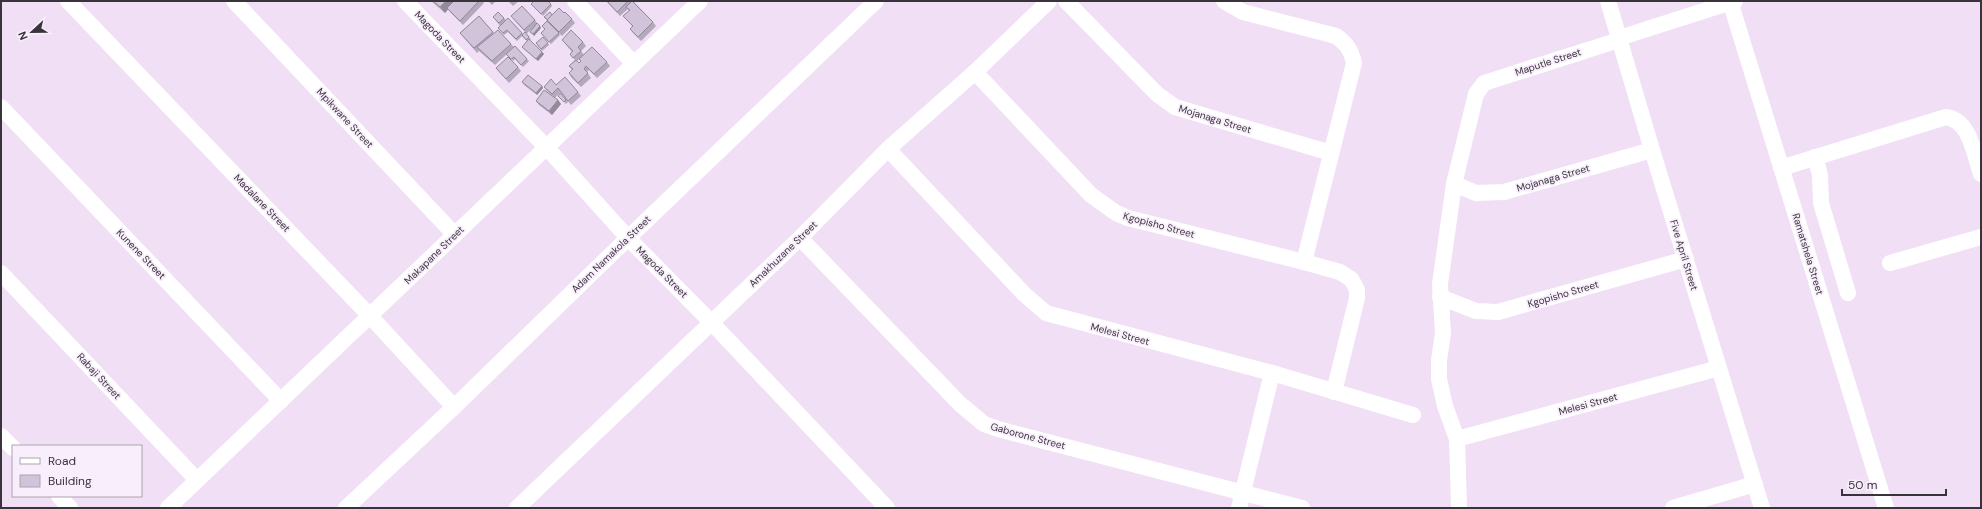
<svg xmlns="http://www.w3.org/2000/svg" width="1982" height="509" viewBox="0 0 1982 509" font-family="'DM Sans',sans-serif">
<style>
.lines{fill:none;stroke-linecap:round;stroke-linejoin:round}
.minor{stroke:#fff;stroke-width:16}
.wall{fill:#b4a9bb;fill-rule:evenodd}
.shaded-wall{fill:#928999}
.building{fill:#d1c4da;stroke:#928999}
.labels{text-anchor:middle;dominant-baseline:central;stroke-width:3.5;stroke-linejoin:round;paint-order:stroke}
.street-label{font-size:10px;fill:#39333b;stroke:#f9effc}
</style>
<rect width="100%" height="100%" fill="#f0dff5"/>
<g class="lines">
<!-- minor -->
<g class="minor">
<polyline points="68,1 370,316 454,407"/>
<polyline points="234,1 455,235"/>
<polyline points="405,1 547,148 628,238 711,322 887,508"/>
<polyline points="575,1 634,64"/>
<polyline points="1066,1 1157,94 1175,107 1331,153"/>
<path d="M1224,1L1243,12L1336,36C1347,44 1351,50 1354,63L1304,262"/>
<polyline points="1608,1 1652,150 1762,508"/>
<polyline points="1730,1 1886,508"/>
<polyline points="1619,38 1735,1"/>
<polyline points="975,72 1091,195 1116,213 1128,218 1304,262 1340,272 1351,279 1354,284 1357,290 1357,298 1334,392"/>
<polyline points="1,107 281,401"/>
<polyline points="888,149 1024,294 1046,313 1272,373 1413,415"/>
<polyline points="1815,157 1820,175 1821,203 1848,293"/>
<path d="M1781,168L1946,117C1970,120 1974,154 1981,174"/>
<polyline points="1454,184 1476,193 1504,192 1652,150"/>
<polyline points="800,238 960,404 984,424 998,429 1302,508"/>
<polyline points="1890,263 1981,237"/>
<polyline points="1,273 197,480"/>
<polyline points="1440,297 1476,311 1498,312 1686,259"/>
<polyline points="1,436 13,448"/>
<polyline points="1457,439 1719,368"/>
<polyline points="59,496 70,508"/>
<polyline points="168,508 700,1"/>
<polyline points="346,508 454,407 628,238 876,1"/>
<polyline points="517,508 800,238 888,149 975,72 1049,1"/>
<polyline points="1239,508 1272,373"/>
<polyline points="1459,508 1457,439 1445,406 1439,379 1439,360 1443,333 1440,284 1454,184 1476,94 1484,83 1619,40"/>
<polyline points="1673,508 1755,484"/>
</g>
</g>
<!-- wall -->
<g class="wall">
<polygon points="431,1 482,1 484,3 463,25 450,12 448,9 445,13"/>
<polygon points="488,1 496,1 492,5"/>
<polygon points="508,1 519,1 513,6"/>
<polygon points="606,1 636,1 634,2 653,22 656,26 641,41 633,33 630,29 633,27 623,16 629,11 628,9 620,16"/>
<polygon points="531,4 551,4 552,6 543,16"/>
<polygon points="564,13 572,19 575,23 562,36 550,24 544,17 552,15"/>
<polygon points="479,16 494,33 511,44 514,47 527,59 529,61 523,67 515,59 513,61 507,54 495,65 479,51 477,53 460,33"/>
<polygon points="511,16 535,20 541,28 534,36 530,32 532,29 526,34 531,39 530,40 544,54 538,61 524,49 522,47 527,41 522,36 517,41 508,32 504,35 498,28 508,18 523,34 525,32"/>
<polygon points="493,17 504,18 506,20 500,26"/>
<polygon points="542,26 559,33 560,35 551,44 541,33 545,30"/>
<path d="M562,40L583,42L586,46L581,51L584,55L607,62L610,66L597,78L589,70L587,72L591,78L581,87L571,77L569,73L572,70L569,66L575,60L570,54L572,52ZM580,58L579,59L581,61L579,63L577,61Z"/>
<polygon points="548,43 549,45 542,51 537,45"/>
<polygon points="518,67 521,71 509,83 496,68"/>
<polygon points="522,82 542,86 543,88 537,95 524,85"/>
<polygon points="556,85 578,92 581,96 571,105 567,100 568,102 566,104 558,96 566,99 560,92 555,98 558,100 561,104 552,115 539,105 536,101 553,96 547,91 544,87"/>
</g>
<!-- shaded-wall -->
<g class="shaded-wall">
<polygon points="446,1 455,1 445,13 440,7"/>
<polygon points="540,26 541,28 534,36 533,34"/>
<polygon points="542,52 544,54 538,61 536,59"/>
<polygon points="542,86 543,88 537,95 536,93"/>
<polygon points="558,100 561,104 552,115 549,111"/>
</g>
<!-- building -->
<g class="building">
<polygon points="433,1 446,1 440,7"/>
<polygon points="454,1 479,1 460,21 447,8"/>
<polygon points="534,1 548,1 551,4 541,14 531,4"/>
<polygon points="607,1 628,1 617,12"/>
<polygon points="632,1 653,22 638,37 630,29 633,26 623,16 630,10 626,7"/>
<polygon points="522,6 535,20 524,30 511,16"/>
<polygon points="559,8 564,13 565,12 572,19 559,32 547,20"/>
<polygon points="498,12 504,18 499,23 493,17"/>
<polygon points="550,12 552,15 547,20 548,20 544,17"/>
<polygon points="479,16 493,32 474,48 460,33"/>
<polygon points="508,18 522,33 516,39 507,30 503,33 498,28"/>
<polygon points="547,21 559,33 549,42 541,33 545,29 542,26"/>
<polygon points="537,23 540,26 533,34 530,32"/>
<polygon points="498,30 511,44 492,61 477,47"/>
<polygon points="571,30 583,42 578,47 581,51 573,58 570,54 573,51 562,40"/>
<polygon points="525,32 529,37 526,40 522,35"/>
<polygon points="543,37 548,43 541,49 536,43"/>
<polygon points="529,39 542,52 536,59 522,47"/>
<polygon points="515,46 527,59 521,65 514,57 511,59 506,54"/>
<polygon points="592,47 607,62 594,74 586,66 584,69 588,73 578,83 569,73 573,69 569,66 576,60 579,63 581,61 579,59"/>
<polygon points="508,57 518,67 506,79 496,68"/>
<polygon points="528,75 542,86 536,93 522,82"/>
<polygon points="565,77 578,92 568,101 558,88 552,94 544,87 551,79 556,85"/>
<polygon points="544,90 558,100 549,111 536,101"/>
<polygon points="560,93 566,100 564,102 558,96"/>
</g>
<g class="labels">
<!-- street labels -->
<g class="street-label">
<text transform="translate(440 37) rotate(46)">Magoda Street</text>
<text transform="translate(1548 62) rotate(-18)">Maputle Street</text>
<text transform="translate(345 118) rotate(47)">Mpikwane Street</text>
<text transform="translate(1215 119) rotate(17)">Mojanaga Street</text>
<text transform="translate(1553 178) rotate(-16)">Mojanaga Street</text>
<text transform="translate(262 203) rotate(46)">Madalane Street</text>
<text transform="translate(1159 225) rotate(15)">Kgopisho Street</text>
<text transform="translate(141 254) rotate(46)">Kunene Street</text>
<text transform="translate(611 254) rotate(-44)">Adam Namakola Street</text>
<text transform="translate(783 254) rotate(-44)">Amakhuzane Street</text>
<text transform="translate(1808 254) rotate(73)">Ramatshela Street</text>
<text transform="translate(434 255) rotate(-44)">Makapane Street</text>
<text transform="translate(1684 255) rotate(73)">Five April Street</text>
<text transform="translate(662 272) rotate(45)">Magoda Street</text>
<text transform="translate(1563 294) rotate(-16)">Kgopisho Street</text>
<text transform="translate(1120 334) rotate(15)">Melesi Street</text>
<text transform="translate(99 376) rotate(47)">Rabaji Street</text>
<text transform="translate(1588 404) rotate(-15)">Melesi Street</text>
<text transform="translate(1028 436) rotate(15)">Gaborone Street</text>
</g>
</g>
<!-- border -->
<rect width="1982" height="509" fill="none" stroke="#39333b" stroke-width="4"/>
<!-- legend -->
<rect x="12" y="445" width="130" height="52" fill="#f9effc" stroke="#aca4af"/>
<rect x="20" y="458" width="20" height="6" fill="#ffffff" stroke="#aca4af"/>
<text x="48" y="465" font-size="12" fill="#39333b">Road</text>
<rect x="20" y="475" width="20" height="12" fill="#d1c4da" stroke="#aca4af"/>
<text x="48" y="485" font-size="12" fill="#39333b">Building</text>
<!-- north arrow -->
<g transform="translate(32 32) rotate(248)" stroke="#f9effc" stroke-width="3" paint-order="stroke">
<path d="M0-3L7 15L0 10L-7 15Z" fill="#39333b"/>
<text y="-6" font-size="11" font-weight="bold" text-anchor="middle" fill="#39333b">N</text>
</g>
<!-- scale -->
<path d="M1842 489v6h104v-6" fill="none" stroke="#39333b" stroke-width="2"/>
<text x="1848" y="489" font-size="12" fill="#39333b" stroke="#f9effc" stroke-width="3" paint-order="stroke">50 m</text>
</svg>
